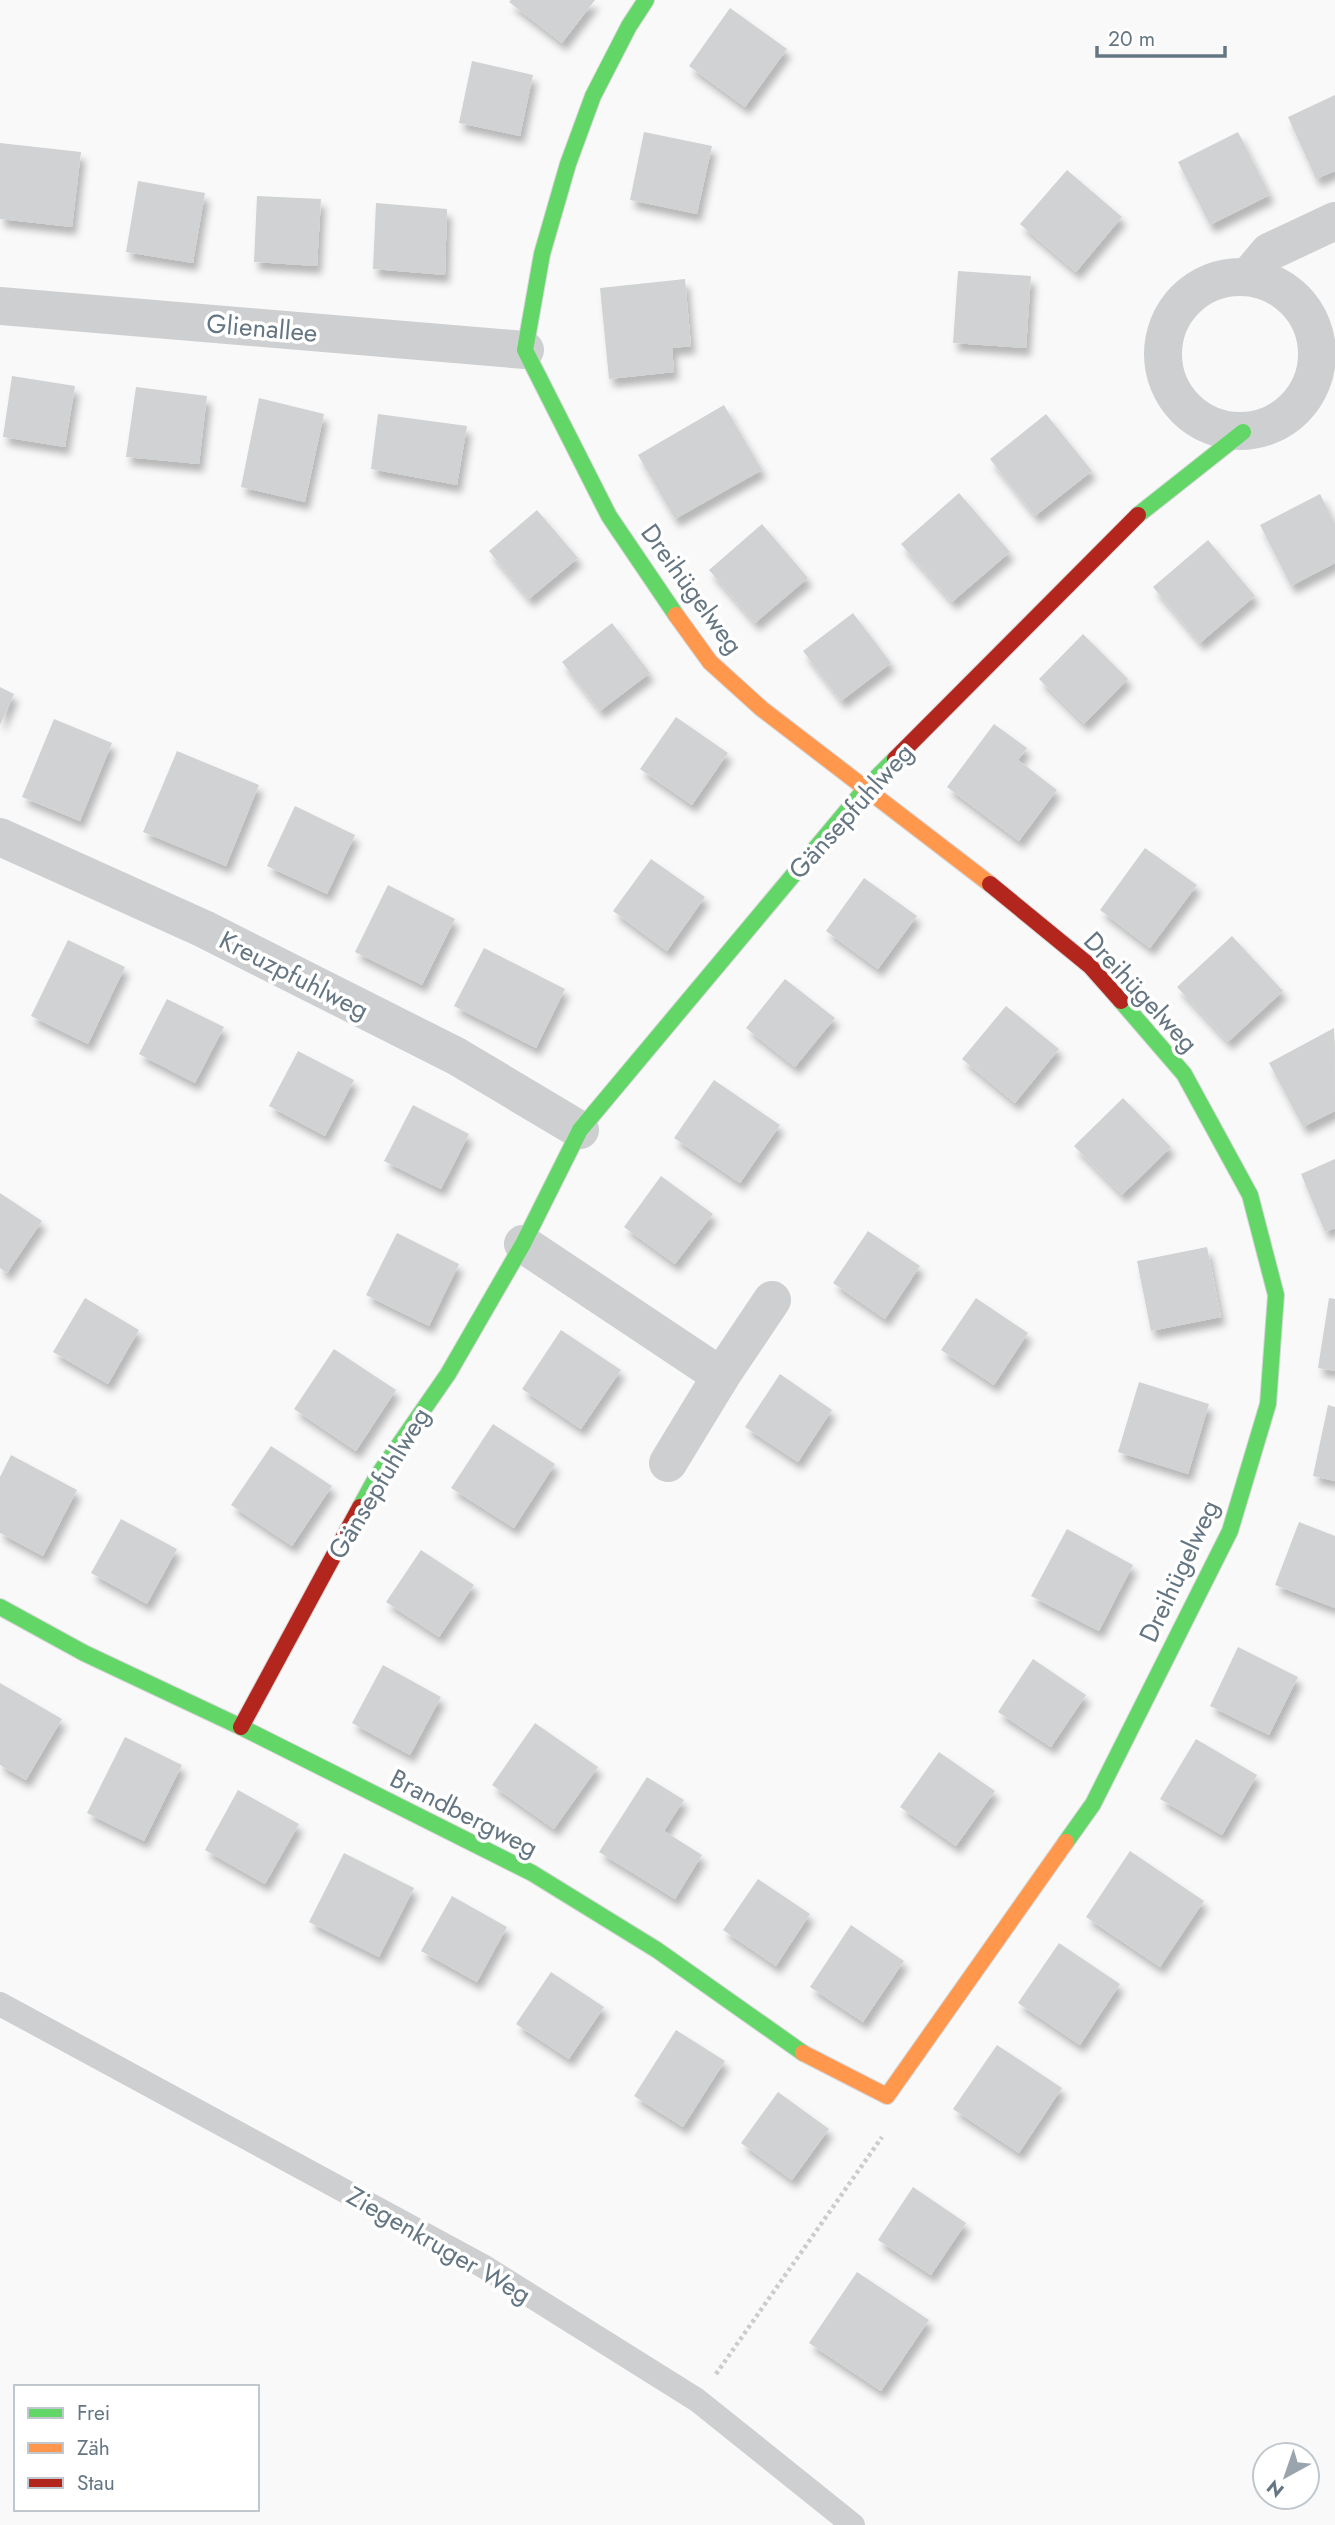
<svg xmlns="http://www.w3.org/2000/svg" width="1335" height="2525" viewBox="0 0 1335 2525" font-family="Jost,sans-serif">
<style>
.building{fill:#d0d2d3;filter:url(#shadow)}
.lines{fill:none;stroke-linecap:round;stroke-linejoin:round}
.fast-casing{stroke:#d5d6d7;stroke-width:18}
.slow-casing{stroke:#d5d6d7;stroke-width:18}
.jam-casing{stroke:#d5d6d7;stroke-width:18}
.path{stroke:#cbcccd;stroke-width:4.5;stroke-dasharray:3.5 3.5;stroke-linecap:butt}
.lane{stroke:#cecfd0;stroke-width:24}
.street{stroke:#cecfd0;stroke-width:38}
.fast{stroke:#63d668;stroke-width:16}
.slow{stroke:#ff974d;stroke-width:16}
.jam{stroke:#b3261e;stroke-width:16}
.labels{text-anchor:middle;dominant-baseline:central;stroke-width:7;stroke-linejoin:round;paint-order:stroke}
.street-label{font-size:26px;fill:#657683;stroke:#fff}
</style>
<defs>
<filter id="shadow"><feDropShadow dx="4.5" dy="8" stdDeviation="3.5" flood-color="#0004"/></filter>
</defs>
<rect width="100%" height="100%" fill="#f9f9f9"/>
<!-- building -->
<g class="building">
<polygon points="511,0 595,0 562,43 509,2"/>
<polygon points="730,8 787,49 745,107 689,66"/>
<polygon points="472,61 533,75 520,136 459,123"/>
<polygon points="1335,95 1335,171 1316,179 1288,117"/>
<polygon points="644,132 712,146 697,214 630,200"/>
<polygon points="1238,132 1270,195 1210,225 1178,162"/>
<polygon points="0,143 81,152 72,227 0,219"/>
<polygon points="1067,170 1122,217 1076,272 1020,224"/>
<polygon points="138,181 205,193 193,263 126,252"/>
<polygon points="257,196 321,199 317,266 254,262"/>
<polygon points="376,203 447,209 445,275 373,269"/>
<polygon points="958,271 1031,276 1026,348 953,343"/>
<polygon points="685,279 691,346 672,348 674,372 609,379 600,288"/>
<polygon points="12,376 75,386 65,447 3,437"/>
<polygon points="136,387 207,396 199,464 126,457"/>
<polygon points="259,398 324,414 305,502 241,487"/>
<polygon points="724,405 762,470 675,519 638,455"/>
<polygon points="378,414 467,426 457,485 371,469"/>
<polygon points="1046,414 1092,471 1035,516 990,459"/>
<polygon points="959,493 1010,552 952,602 901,544"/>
<polygon points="1320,494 1335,524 1335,563 1291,586 1260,525"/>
<polygon points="537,510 578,558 529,599 489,551"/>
<polygon points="762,524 808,578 755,623 709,570"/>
<polygon points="1208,540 1255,596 1200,643 1153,587"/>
<polygon points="853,613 891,663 841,701 803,651"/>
<polygon points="612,623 650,673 600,711 562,662"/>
<polygon points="1083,634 1128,679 1084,724 1039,679"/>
<polygon points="0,687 14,694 0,725"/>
<polygon points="676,717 728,753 692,805 640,769"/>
<polygon points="54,719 112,743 80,821 22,797"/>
<polygon points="994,724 1027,748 1018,760 1057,790 1019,841 947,787"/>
<polygon points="177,751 259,785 226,866 143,832"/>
<polygon points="295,806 355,835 327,894 267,866"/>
<polygon points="1145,848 1197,885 1150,948 1100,910"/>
<polygon points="651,859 705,897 667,951 613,911"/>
<polygon points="864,878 917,916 878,969 826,931"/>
<polygon points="388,885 455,919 422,985 355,952"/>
<polygon points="1232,936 1283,991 1228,1042 1177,987"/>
<polygon points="68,940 125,967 88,1044 31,1016"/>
<polygon points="484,948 565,989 536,1048 454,1006"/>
<polygon points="785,979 835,1018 795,1067 746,1028"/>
<polygon points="167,999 224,1027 195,1083 139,1054"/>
<polygon points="1006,1006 1059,1049 1015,1103 962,1059"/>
<polygon points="1334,1028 1335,1111 1303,1127 1269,1063"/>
<polygon points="298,1051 354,1080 325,1136 269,1106"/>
<polygon points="714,1080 780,1125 740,1183 674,1138"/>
<polygon points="1123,1098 1171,1147 1122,1195 1074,1146"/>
<polygon points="413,1105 469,1134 441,1189 384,1161"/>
<polygon points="1335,1159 1335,1228 1325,1232 1301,1174"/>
<polygon points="661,1176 713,1214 675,1264 624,1227"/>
<polygon points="0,1193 42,1221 7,1273 0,1268"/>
<polygon points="868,1231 920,1266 885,1319 833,1283"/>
<polygon points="397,1233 459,1264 429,1326 366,1295"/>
<polygon points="1207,1247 1221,1317 1151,1331 1137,1261"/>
<polygon points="85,1298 139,1330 108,1384 53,1352"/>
<polygon points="976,1298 1028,1333 994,1385 941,1350"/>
<polygon points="1329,1298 1335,1299 1335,1371 1318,1368"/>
<polygon points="561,1330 621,1370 581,1429 522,1389"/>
<polygon points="334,1349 396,1390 356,1451 294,1409"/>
<polygon points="780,1374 832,1410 798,1462 745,1427"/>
<polygon points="1139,1382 1209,1404 1188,1474 1118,1452"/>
<polygon points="1328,1405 1335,1407 1335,1481 1313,1476"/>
<polygon points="493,1424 555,1464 514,1528 451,1488"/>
<polygon points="271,1446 332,1486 292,1546 231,1505"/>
<polygon points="11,1455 77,1490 43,1556 0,1533 0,1477"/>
<polygon points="121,1519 177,1549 147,1604 91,1573"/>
<polygon points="1299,1522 1335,1536 1335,1608 1275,1585"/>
<polygon points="1067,1529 1133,1565 1099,1631 1031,1596"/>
<polygon points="421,1550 474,1585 439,1637 386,1602"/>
<polygon points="1238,1647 1298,1677 1269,1735 1210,1706"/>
<polygon points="1033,1659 1086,1695 1051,1747 998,1712"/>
<polygon points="383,1665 441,1697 410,1755 352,1723"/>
<polygon points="0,1683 62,1719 26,1780 0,1765"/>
<polygon points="535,1723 598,1767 554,1829 492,1785"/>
<polygon points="125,1737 182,1765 144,1841 87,1813"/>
<polygon points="1196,1739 1257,1775 1222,1835 1160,1799"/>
<polygon points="939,1752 995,1791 956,1846 900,1807"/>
<polygon points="647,1777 684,1800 664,1831 702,1855 675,1899 599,1852"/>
<polygon points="238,1790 299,1824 265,1884 205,1850"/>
<polygon points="1130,1851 1204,1901 1160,1967 1086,1917"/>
<polygon points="344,1853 414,1888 379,1957 309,1922"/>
<polygon points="758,1879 810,1914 776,1966 723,1930"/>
<polygon points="452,1896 507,1927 477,1982 421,1951"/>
<polygon points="851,1925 904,1961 863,2022 810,1987"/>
<polygon points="1059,1943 1120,1984 1080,2045 1018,2003"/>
<polygon points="551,1972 604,2007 569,2059 516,2024"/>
<polygon points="676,2030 725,2061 683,2127 634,2096"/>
<polygon points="997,2045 1062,2088 1019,2153 953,2109"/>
<polygon points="778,2092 829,2129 792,2180 741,2143"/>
<polygon points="913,2187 966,2223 931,2275 878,2240"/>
<polygon points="857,2272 929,2320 881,2391 809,2343"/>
</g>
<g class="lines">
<defs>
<g id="fast">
<polyline points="646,0 629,26 593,96 568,164 542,254 525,350 609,516 676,615"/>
<polyline points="1138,515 1243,432"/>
<polyline points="360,1507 376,1478 448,1374 523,1244 580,1130 866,788 895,759"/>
<polyline points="0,1607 84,1653 241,1727 532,1873 657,1950 803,2053"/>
<polyline points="1066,1842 1093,1804 1230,1531 1268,1404 1276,1295 1250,1195 1184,1074 1121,1001"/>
</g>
<g id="slow">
<polyline points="676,615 710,662 762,709 990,884"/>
<polyline points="803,2053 887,2096 1066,1842"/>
</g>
<g id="jam">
<polyline points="895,759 1138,515"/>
<polyline points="990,884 1090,966 1121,1001"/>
<polyline points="241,1727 360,1507"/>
</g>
</defs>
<!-- fast casing -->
<use href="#fast" class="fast-casing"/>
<!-- slow casing -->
<use href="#slow" class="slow-casing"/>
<!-- jam casing -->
<use href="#jam" class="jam-casing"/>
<!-- path -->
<polyline class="path" points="716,2374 882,2137"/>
<!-- lane -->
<polyline class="lane" points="0,2004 483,2266 697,2400 853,2525"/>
<!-- street -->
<g class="street">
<circle cx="1240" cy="354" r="77"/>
<polyline points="1248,277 1269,252 1335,221"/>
<polyline points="0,306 525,350"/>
<polyline points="0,837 204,929 456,1056 580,1130"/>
<polyline points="523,1244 721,1376"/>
<polyline points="668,1463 721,1376 772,1300"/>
</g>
<!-- fast -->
<use href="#fast" class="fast"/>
<!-- slow -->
<use href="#slow" class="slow"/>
<!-- jam -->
<use href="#jam" class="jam"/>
</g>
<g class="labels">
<!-- street labels -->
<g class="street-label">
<text transform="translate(262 328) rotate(5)">Glienallee</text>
<text transform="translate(692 589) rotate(54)">Dreihügelweg</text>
<text transform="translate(851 811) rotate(-48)">Gänsepfuhlweg</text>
<text transform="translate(294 975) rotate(27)">Kreuzpfuhlweg</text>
<text transform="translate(1141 992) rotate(47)">Dreihügelweg</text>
<text transform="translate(379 1483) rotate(-59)">Gänsepfuhlweg</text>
<text transform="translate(1179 1571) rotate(-65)">Dreihügelweg</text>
<text transform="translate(464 1813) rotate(27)">Brandbergweg</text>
<text transform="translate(439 2245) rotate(30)">Ziegenkruger Weg</text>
</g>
</g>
<!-- legend -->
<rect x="14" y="2385" width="245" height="126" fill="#ffffff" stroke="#c1c8cd" stroke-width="2"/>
<rect x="28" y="2408" width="35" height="10" fill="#63d668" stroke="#c1c8cd" stroke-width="2"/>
<text x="77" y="2420" font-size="21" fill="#657683">Frei</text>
<rect x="28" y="2443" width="35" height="10" fill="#ff974d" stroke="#c1c8cd" stroke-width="2"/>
<text x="77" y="2455" font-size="21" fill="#657683">Zäh</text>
<rect x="28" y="2478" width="35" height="10" fill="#b3261e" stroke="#c1c8cd" stroke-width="2"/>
<text x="77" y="2490" font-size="21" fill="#657683">Stau</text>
<!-- north arrow -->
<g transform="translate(1286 2476) rotate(220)"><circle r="33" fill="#ffffff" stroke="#c1c8cd" stroke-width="2"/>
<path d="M0-5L12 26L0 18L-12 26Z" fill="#99a4ac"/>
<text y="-10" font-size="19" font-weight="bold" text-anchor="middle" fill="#657683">N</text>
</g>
<!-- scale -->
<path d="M1097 46v10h128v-10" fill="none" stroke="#657683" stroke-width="3.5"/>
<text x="1108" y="46" font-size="21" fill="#657683" stroke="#ffffff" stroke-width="5" paint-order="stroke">20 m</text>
</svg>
